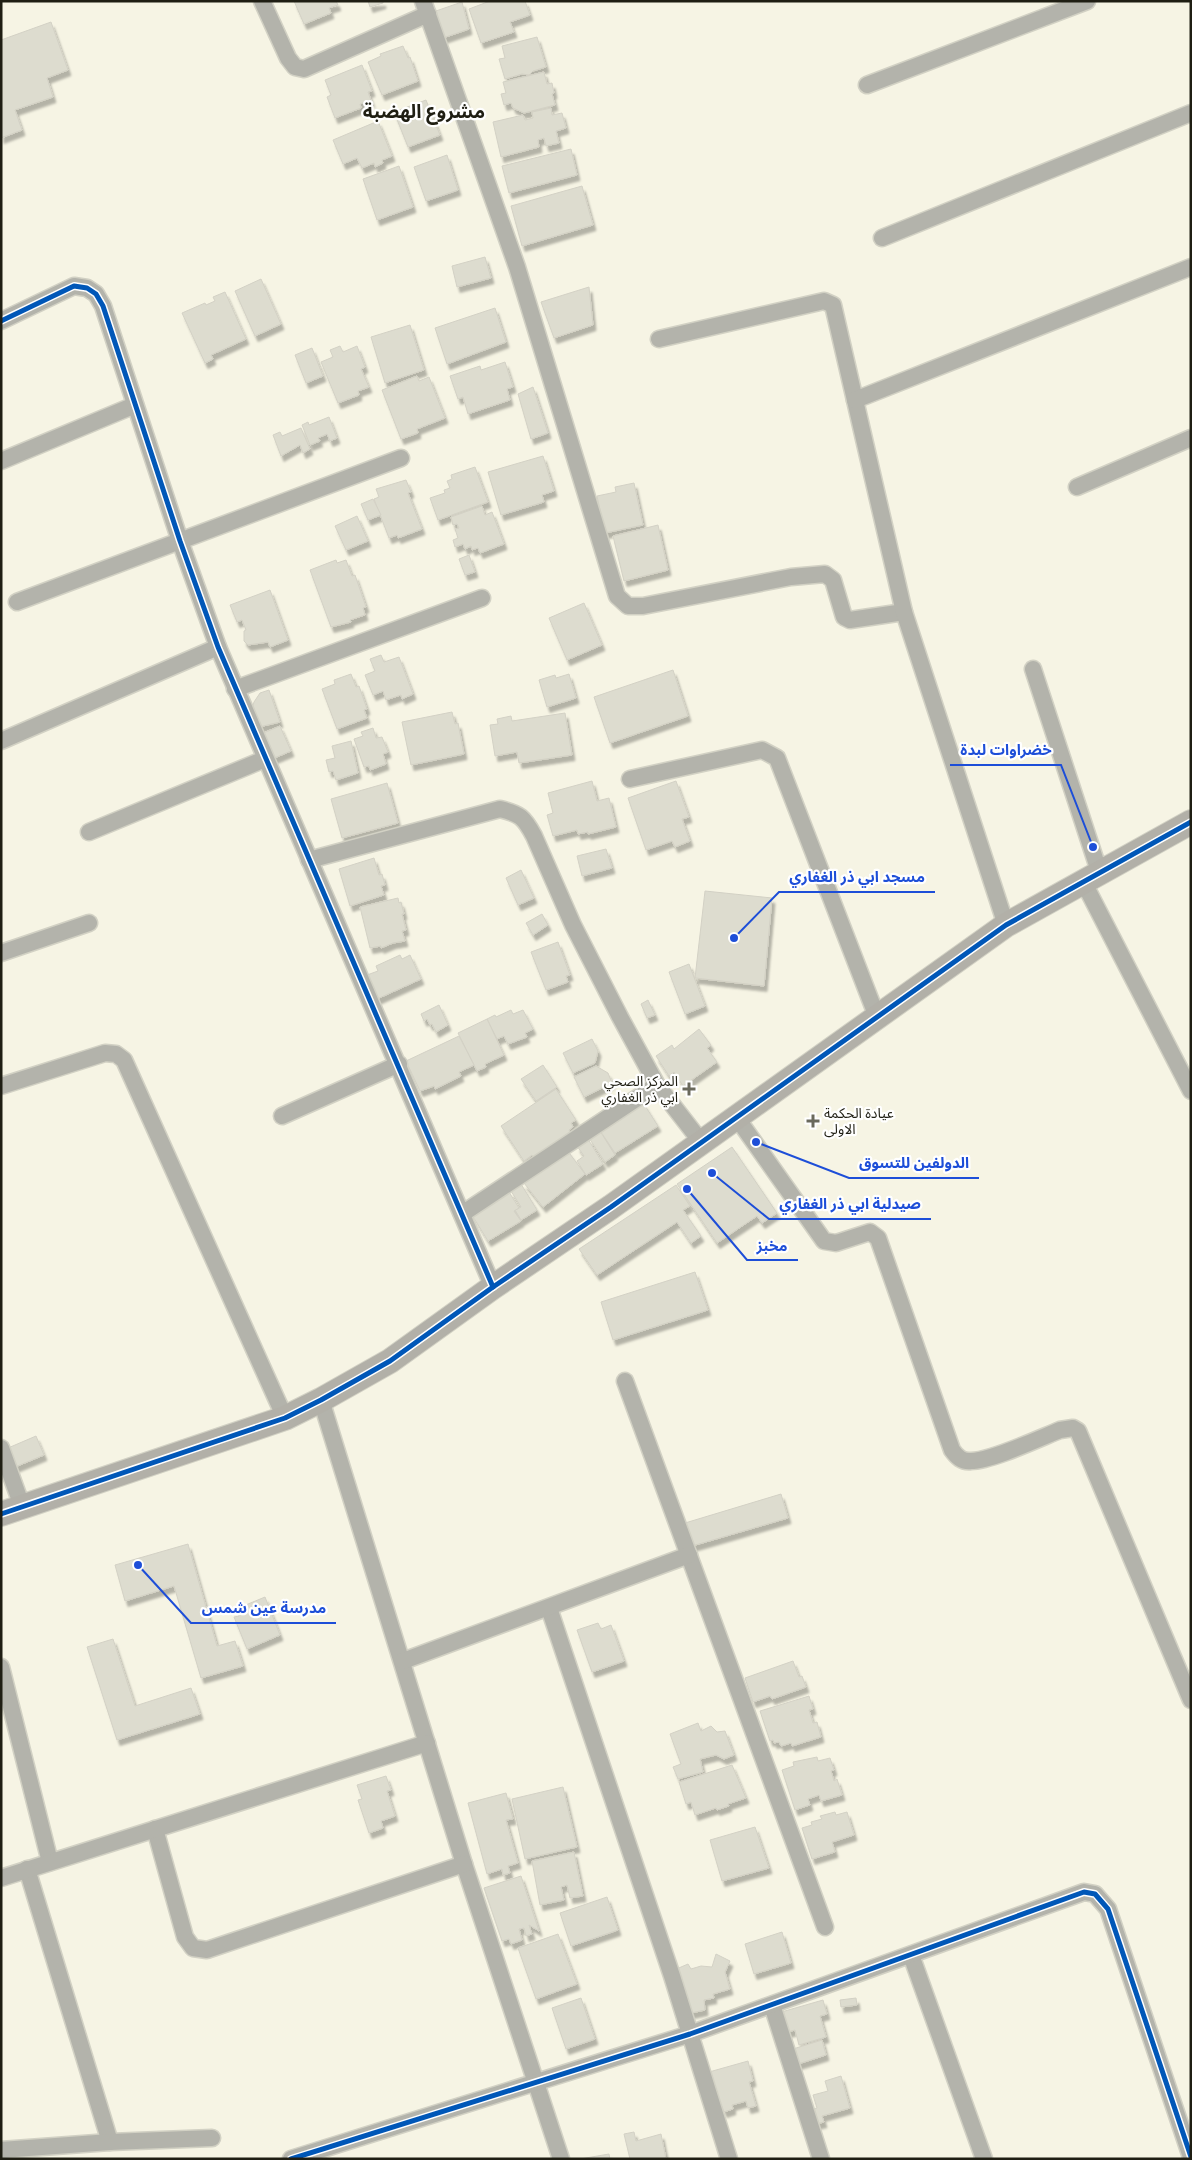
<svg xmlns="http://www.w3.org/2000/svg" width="1192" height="2160" viewBox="0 0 1192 2160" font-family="'IBM Plex Sans','Noto Sans Arabic',sans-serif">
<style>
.building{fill:#dddccf;stroke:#d3d1c5;filter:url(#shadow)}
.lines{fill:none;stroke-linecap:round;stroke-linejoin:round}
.street-casing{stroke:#d2d1c4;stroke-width:19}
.secondary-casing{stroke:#d2d1c4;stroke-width:26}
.street{stroke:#b3b3ab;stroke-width:16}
.secondary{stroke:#b2b0a8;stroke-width:24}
.cycleway-casing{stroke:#fff;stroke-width:8}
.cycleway{stroke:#0057b8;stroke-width:5}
.poi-dot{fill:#6a695c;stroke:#fff;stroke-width:2}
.labels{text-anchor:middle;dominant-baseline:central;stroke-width:4.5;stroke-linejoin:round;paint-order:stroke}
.poi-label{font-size:14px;fill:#1f1e13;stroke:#fff;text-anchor:end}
.district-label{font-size:19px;font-weight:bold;fill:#1f1e13;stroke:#fff}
.leader{fill:none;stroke:#1d4ed8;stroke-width:2}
.callout-dot{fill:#1d4ed8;stroke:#fff;stroke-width:2}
.callout-label{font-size:15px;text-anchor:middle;font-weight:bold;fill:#1d4ed8;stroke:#fff;stroke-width:4.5;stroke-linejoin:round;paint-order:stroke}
</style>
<defs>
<filter id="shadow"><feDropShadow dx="3" dy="5.5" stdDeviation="1" flood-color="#0004"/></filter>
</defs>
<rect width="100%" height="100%" fill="#f6f4e4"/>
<!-- building -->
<g class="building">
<polygon points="294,1 336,1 338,5 329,8 331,13 304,24"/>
<polygon points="368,1 383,1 383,3 370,7"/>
<polygon points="490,1 525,1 530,15 510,22 514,32 481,43 469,9"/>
<polygon points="462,2 469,29 443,38 430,13"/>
<polygon points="51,22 68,70 47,78 53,97 15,110 22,130 1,138 1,40"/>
<polygon points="537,37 546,67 533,71 529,75 522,74 505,79 499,59 505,58 502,46"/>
<polygon points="403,46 408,58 410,57 418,81 382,95 368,62 381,56 380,54"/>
<polygon points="362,65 372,91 368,92 372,103 371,100 360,104 361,108 335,118 327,97 331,95 325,80"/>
<polygon points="544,72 547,84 552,83 554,93 552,94 555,105 524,113 513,108 511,103 504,105 501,94 506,93 503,82"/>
<polygon points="426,100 440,135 408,147 394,112"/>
<polygon points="551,108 552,115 562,113 566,128 556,131 559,143 546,146 544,138 538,140 539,147 501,157 493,122 523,115 525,120 533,118 532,112"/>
<polygon points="378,121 392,156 382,160 383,163 375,167 374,163 362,168 357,158 343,164 333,140"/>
<polygon points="571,149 577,175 509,193 502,166"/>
<polygon points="447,155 458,190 426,201 414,167"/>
<polygon points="399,166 413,207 377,220 363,179"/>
<polygon points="582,186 593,225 522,246 511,206"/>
<polygon points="485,257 491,278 457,287 452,266"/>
<polygon points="261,279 281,324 255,336 235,291"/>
<polygon points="589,287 593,325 554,338 541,302"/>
<polygon points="225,292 246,339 211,355 213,359 205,363 182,313 205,303 206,305 215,301 213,297"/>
<polygon points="495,308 506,342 447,364 435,328"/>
<polygon points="410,325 424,370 385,383 371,337"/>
<polygon points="340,346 343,352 357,346 365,367 361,369 369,387 358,391 359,395 338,403 321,362 333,357 330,350"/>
<polygon points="312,348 323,376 306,383 295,355"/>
<polygon points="505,362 513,387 507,389 510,400 468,414 463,397 458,399 450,376 480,366 481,370"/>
<polygon points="417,376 419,381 429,377 445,418 417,429 418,433 401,439 382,390"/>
<polygon points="533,387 548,433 531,439 518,394"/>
<polygon points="329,417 337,438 330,441 327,434 318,438 320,441 310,445 302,425 308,422 309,425"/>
<polygon points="301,428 310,449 303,453 300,445 281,456 273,435 280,432 282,436"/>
<polygon points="543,456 554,491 542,495 544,502 501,515 488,472"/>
<polygon points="475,467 488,502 438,520 430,498 445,493 444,490 450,488 447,481 452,479 451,475"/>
<polygon points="406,480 411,492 408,493 422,529 398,538 397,535 389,538 374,499 379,497 376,489"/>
<polygon points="634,483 643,525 605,533 597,496 616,492 615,487"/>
<polygon points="373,499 381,515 368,520 361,504"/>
<polygon points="482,506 485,515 492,512 504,544 480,553 478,548 472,550 471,546 465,549 463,544 455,547 453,540 458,538 455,529 459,528 457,524 453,525 451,517"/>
<polygon points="357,516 368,541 346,550 335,526"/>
<polygon points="658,525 668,570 624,581 613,536"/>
<polygon points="469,555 475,572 465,575 459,559"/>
<polygon points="336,560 337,563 346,560 352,576 355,575 366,607 363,608 365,615 350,620 351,622 331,627 310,570"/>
<polygon points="270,590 288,640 270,647 268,642 248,645 244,641 244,631 246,630 242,620 237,622 230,605"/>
<polygon points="584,603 602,645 567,660 549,618"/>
<polygon points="381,655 384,662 399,657 413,694 402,699 401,695 386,700 383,691 373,695 365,675 375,671 370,659"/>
<polygon points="673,670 688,716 610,743 594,697"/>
<polygon points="351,674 356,687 359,686 367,709 364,710 367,718 337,729 322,689 335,684 334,680"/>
<polygon points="569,674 576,698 547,707 539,680 555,675 556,678"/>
<polygon points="269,690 280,722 255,728 251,712 254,702 260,693"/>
<polygon points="452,712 455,724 458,723 464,754 411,765 402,722"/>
<polygon points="565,713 572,755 519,763 517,752 495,756 490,725 498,724 497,719 511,716 512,721"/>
<polygon points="280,726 291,751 272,759 261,734"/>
<polygon points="373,728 376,738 382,737 388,752 383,754 386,764 370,770 369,766 364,767 354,739 363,736 361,732"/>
<polygon points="351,741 358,773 336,780 333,771 329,772 326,760 335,758 332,746"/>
<polygon points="592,781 597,801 609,798 616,827 588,834 588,832 578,834 577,830 553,836 547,815 553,813 548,793"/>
<polygon points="676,781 689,817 682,819 690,841 675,847 672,841 646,850 628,798"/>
<polygon points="387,783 398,823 342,838 331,799"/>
<polygon points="606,849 612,868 582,876 577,856"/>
<polygon points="374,858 379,875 382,874 385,885 381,886 384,895 350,906 339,869"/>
<polygon points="521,870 534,898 518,905 506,878"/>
<polygon points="705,891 772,898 764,986 695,978"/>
<polygon points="398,898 399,903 401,902 404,914 402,914 406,930 402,931 405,941 393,943 381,948 381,946 370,948 360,907"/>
<polygon points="542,914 548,925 533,935 526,923"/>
<polygon points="558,942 570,975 566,976 568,982 546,990 531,952"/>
<polygon points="400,955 402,959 410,955 421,979 377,999 367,975 378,971 376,966"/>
<polygon points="689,964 705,1006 685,1014 669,972"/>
<polygon points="648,1000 655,1015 647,1018 641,1004"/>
<polygon points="439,1005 448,1025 436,1032 432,1024 430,1025 427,1019 424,1021 421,1014"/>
<polygon points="511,1010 513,1014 523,1010 533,1029 525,1033 527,1037 508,1044 504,1036 497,1039 487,1019 495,1015 496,1017"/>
<polygon points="487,1019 504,1055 485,1064 486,1067 477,1071 458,1033"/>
<polygon points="699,1029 711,1045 707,1048 717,1062 683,1086 674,1072 669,1076 656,1056 672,1045 674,1049"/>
<polygon points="459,1036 474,1065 459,1072 461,1076 435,1089 434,1086 420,1091 406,1061"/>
<polygon points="592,1039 598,1051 595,1063 573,1073 563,1053"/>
<polygon points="543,1065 557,1087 536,1101 521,1079"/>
<polygon points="596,1066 608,1073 612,1083 584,1097 574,1077"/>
<polygon points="556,1089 576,1120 571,1123 573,1127 569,1130 571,1134 535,1159 532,1155 524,1161 501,1126"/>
<polygon points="644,1104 658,1126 615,1153 601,1132"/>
<polygon points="600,1131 615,1155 605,1162 589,1138"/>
<polygon points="588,1139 603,1164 586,1175 577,1161 584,1156 577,1146"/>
<polygon points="732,1147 777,1213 762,1223 757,1216 717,1243 677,1184"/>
<polygon points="567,1150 585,1174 543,1207 524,1183"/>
<polygon points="521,1184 537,1210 521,1220 515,1210 521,1207 511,1191"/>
<polygon points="676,1185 690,1206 683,1210 701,1236 691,1243 677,1222 597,1275 579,1249"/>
<polygon points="509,1192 519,1208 514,1211 521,1221 488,1241 472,1215"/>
<polygon points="695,1272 708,1310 613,1340 601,1302"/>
<polygon points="36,1436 44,1455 15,1467 8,1448"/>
<polygon points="781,1494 788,1518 692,1546 685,1523"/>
<polygon points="188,1544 217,1646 235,1641 243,1666 201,1678 174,1586 125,1601 115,1565"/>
<polygon points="265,1597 280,1635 247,1649 234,1617 239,1616 236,1609"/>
<polygon points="598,1623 601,1629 611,1625 624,1661 592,1672 577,1630"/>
<polygon points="113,1639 135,1706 191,1688 200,1714 117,1740 87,1647"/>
<polygon points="793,1661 799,1677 802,1676 806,1687 772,1699 770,1696 753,1702 745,1678"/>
<polygon points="809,1696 813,1709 809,1710 813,1723 817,1722 821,1737 792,1746 791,1743 781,1746 779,1742 774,1743 773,1740 770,1741 760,1711"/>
<polygon points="698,1723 701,1731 711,1726 717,1732 725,1731 734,1755 724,1759 716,1755 700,1759 703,1772 678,1779 673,1767 681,1764 670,1734"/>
<polygon points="817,1757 818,1761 830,1758 834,1770 831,1771 834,1781 837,1779 842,1795 821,1801 819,1795 808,1799 810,1805 795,1810 782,1770 794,1766 793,1762"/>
<polygon points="732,1765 746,1798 728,1804 729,1806 717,1810 716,1808 695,1815 691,1802 686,1804 679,1782"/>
<polygon points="386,1776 391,1790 387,1791 395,1816 381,1821 383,1828 369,1833 358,1800 362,1799 357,1785"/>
<polygon points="563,1787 577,1847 525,1859 512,1799"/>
<polygon points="506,1793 513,1819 506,1820 518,1863 508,1866 510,1873 503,1875 502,1869 487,1874 468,1803"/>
<polygon points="835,1812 836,1815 847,1812 854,1835 832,1842 835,1852 812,1859 802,1828 812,1825 811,1822 822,1819 820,1816"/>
<polygon points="755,1827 769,1868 722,1881 710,1840"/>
<polygon points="574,1852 583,1896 570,1898 567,1885 561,1887 564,1900 540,1905 532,1861"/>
<polygon points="521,1876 539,1931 529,1925 532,1934 526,1936 524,1928 519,1929 522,1940 511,1944 509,1939 502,1941 484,1888"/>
<polygon points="607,1897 618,1930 571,1946 560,1913"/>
<polygon points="782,1932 791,1963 754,1974 745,1944"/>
<polygon points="558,1934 577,1984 536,1999 518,1948"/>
<polygon points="716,1954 730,1961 725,1972 730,1989 713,1994 714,1998 704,2000 705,2010 691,2013 674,1970 688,1964 691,1969 701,1966 712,1967"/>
<polygon points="581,1998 595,2039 566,2049 552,2008"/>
<polygon points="856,1998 857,2005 841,2007 840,2000"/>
<polygon points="823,2000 827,2014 820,2016 826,2037 799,2045 795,2030 784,2033 778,2013"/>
<polygon points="822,2040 826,2055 798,2064 793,2049"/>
<polygon points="748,2061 753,2081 749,2082 756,2106 748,2108 746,2101 732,2105 733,2109 724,2112 720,2102 716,2103 709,2072"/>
<polygon points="841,2076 850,2108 822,2116 824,2122 816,2124 812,2110 817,2108 813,2095 828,2091 825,2081"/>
<polygon points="634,2132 636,2141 661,2134 666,2159 630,2159 624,2134"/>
<polygon points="609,2154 610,2159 580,2159"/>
</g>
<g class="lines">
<defs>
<g id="street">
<polyline points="262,1 288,58 295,67 304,69 428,14"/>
<polyline points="423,1 517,267 617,596 628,606 643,606 791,577 825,574 833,580 844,617 850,620 904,612"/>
<polyline points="867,85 1087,1"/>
<polyline points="882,238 1191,113"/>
<polyline points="1,321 74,286 87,288 96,294 103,306 180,541 218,647 493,1287"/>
<polyline points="659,339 824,301 833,305 904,612 1006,925"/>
<polyline points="855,400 1191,267"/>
<polyline points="1,461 135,405"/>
<polyline points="1077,487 1191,438"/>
<polyline points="17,602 401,458"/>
<polyline points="1033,669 1100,874"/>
<polyline points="235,689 482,598"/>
<polyline points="1,741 218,647"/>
<polyline points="630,779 762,750 777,758 877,1017"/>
<polyline points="89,832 265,759"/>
<path d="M309,860L500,809C520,814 524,817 534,836L573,925L620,1017L657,1085L702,1143"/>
<polyline points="1084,883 1191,1091"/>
<polyline points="1,953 89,923"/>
<polyline points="1,1086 105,1053 116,1054 124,1060 285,1418"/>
<polyline points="282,1116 399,1064"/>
<path d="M737,1118L824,1241L836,1243L870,1232L878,1238L952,1450C957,1457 962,1462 971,1461C991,1461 1040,1438 1060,1430L1073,1428L1078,1431L1191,1700"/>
<polyline points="462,1214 657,1085"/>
<polyline points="625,1381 825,1927"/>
<polyline points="321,1400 464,1864 561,2159"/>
<polyline points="1,1448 22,1506"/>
<polyline points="549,1608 672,1976 729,2159"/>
<polyline points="403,1661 689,1555"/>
<polyline points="1,1667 50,1862"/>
<polyline points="155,1829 185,1937 193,1948 207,1950 464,1864"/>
<polyline points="27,1869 110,2142"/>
<polyline points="1,1878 427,1743"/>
<polyline points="911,1955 984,2159"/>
<polyline points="772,2005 821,2159"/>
<polyline points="1,2150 110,2142 212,2138"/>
<polyline points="291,2159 690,2034 1084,1892 1095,1894 1108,1909 1191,2157"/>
</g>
<polyline id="secondary" points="1,1514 285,1418 321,1400 390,1361 493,1287 611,1207 1006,925 1191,822"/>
</defs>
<!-- street casing -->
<use href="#street" class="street-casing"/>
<!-- secondary casing -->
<use href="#secondary" class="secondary-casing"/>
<!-- street -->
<use href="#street" class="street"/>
<!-- secondary -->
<use href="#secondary" class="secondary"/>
<defs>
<g id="cycleway">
<polyline points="1,321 74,286 87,288 96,294 103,306 180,541 218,647 493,1287"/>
<polyline points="1,1514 285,1418 321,1400 390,1361 493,1287 611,1207 1006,925 1191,822"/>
<polyline points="291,2159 690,2034 1084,1892 1095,1894 1108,1909 1191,2157"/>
</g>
</defs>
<!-- cycleway casing -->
<use href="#cycleway" class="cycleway-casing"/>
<!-- cycleway -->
<use href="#cycleway" class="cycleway"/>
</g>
<!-- markers -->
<g class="poi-dot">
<path d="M686.5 1081.5h5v5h5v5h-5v5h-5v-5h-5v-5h5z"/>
<path d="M810.5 1113.5h5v5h5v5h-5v5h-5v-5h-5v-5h5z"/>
</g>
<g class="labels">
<!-- poi labels -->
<g class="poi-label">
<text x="678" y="1081">المركز الصحي<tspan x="678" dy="16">ابي ذر الغفاري</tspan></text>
<text x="824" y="1113" text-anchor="start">عيادة الحكمة<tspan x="824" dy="16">الاولى</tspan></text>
</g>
<!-- district labels -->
<g class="district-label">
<text x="424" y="111">مشروع الهضبة</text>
</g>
</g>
<!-- callouts -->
<path class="leader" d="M1093 847L1061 765H950M734 938L779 892H935M756 1142L849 1178H979M712 1173L769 1219H931M687 1189L747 1260H798M138 1565L191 1623H336"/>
<g class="callout-dot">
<circle cx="1093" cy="847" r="5"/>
<circle cx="734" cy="938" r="5"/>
<circle cx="756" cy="1142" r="5"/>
<circle cx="712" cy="1173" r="5"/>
<circle cx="687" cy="1189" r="5"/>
<circle cx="138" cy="1565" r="5"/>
</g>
<g class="callout-label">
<text x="1006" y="755">خضراوات لبدة</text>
<text x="857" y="882">مسجد ابي ذر الغفاري</text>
<text x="914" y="1168">الدولفين للتسوق</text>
<text x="850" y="1209">صيدلية ابي ذر الغفاري</text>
<text x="772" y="1251">مخبز</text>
<text x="264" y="1613">مدرسة عين شمس</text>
</g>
<!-- border -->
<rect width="1192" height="2160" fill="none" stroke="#1f1e13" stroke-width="5"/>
</svg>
